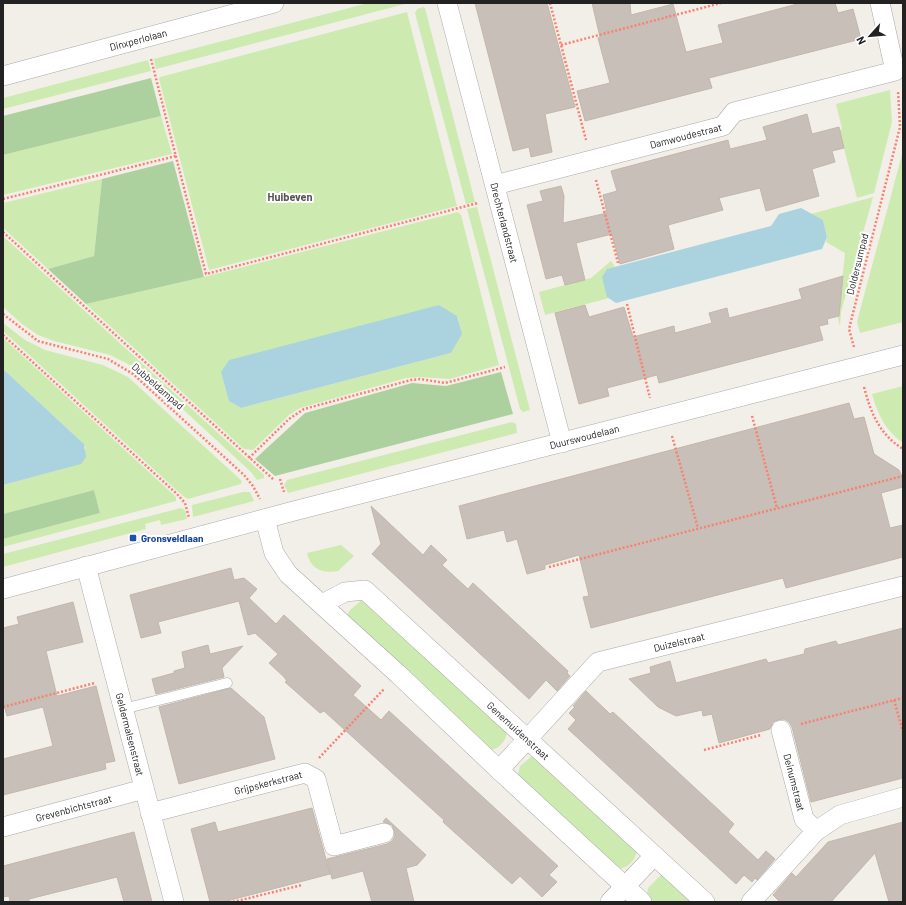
<svg xmlns="http://www.w3.org/2000/svg" width="906" height="905" viewBox="0 0 906 905" font-family="Barlow,sans-serif">
<style>
.grass{fill:#cdebb0;fill-rule:evenodd}
.forest{fill:#add19e}
.water{fill:#aad3df}
.building{fill:#c7bfb8;stroke:#c4b6ab}
.lines{fill:none;stroke-linecap:round;stroke-linejoin:round}
.lane-casing{stroke:#a9a9a9;stroke-width:11}
.street-casing{stroke:#a9a9a9;stroke-width:20}
.path{stroke:#fa8072;stroke-width:2.5;stroke-dasharray:2 2;stroke-linecap:butt}
.lane{stroke:#fff;stroke-width:10}
.street{stroke:#fff;stroke-width:19}
.transit-dot{fill:#1a4fb4;stroke:#fff;stroke-width:1.5}
.labels{text-anchor:middle;dominant-baseline:central;stroke-width:4;stroke-linejoin:round;paint-order:stroke}
.street-label{font-size:10px;fill:#222;stroke:#fff}
.transit-label{font-size:10px;font-weight:bold;fill:#164399;stroke:#fff;text-anchor:start}
.neighbourhood-label{font-size:11px;font-weight:bold;fill:#555;stroke:#fff}
</style>
<rect width="100%" height="100%" fill="#f2efe9"/>
<!-- grass -->
<g class="grass">
<polygon points="368,3 405,4 156,69 154,59"/>
<polygon points="423,7 425,8 475,202 466,204 415,13 417,9"/>
<polygon points="407,12 457,206 209,270 159,79 160,77"/>
<polygon points="148,60 151,71 3,109 3,98"/>
<polygon points="890,90 892,122 874,193 857,198 839,130 842,129 836,104"/>
<polygon points="161,116 172,154 3,195 3,155"/>
<polygon points="903,151 903,322 860,333 857,322 859,314"/>
<polygon points="102,179 94,256 48,269 3,228 3,203"/>
<polygon points="873,197 841,312 840,326 838,319 845,253 826,242 827,237 823,220 811,214"/>
<polygon points="477,207 530,410 523,412 520,409 467,209"/>
<path d="M458,212L461,215L499,365L450,379L419,377L406,378L300,408L289,415L253,450L244,449L86,304L204,277ZM439,305L458,318L461,332L451,353L241,408L229,401Z"/>
<polygon points="3,236 264,475 264,478 257,480 251,472 151,380 130,365 110,355 54,341 38,335 22,324 3,307"/>
<polygon points="611,261 615,267 607,269 603,277 609,298 545,315 539,292 591,278"/>
<polygon points="3,323 25,340 45,350 103,365 128,377 242,481 241,484 188,499 183,496 3,331"/>
<polygon points="3,338 176,497 176,501 3,547 3,539 100,513 94,490 3,514 3,485 69,467 86,448 81,441 3,369"/>
<path d="M903,386V443C885,430 878,415 872,394Z"/>
<polygon points="512,422 516,424 517,433 288,493 284,485 287,480"/>
<polygon points="243,492 250,492 254,501 193,517 192,505"/>
<polygon points="181,508 185,510 187,519 161,525 160,520 145,524 146,529 3,567 3,554"/>
<path d="M341,545L354,556L338,571C323,574 310,569 307,553Z"/>
<path d="M362,600L507,731C507,740 499,749 490,750L347,615L350,610Z"/>
<path d="M532,756H535L637,851C636,859 628,868 619,869L518,775L520,766Z"/>
<polygon points="661,875 665,875 697,902 653,902 647,894 648,888"/>
</g>
<!-- forest -->
<g class="forest">
<polygon points="151,78 161,116 3,155 3,116"/>
<polygon points="173,161 204,277 86,304 48,269 94,256 102,179"/>
<polygon points="501,372 513,414 275,476 255,459 305,413 412,383 446,386"/>
<polygon points="94,490 100,513 3,539 3,514"/>
</g>
<!-- water -->
<g class="water">
<polygon points="801,208 823,220 827,237 822,249 616,303 607,297 602,277 607,269 771,226 779,214"/>
<polygon points="439,305 457,316 462,334 451,353 241,408 229,401 221,372 229,360"/>
<polygon points="3,369 84,444 86,457 81,464 3,485"/>
</g>
<!-- building -->
<g class="building">
<polygon points="475,3 547,3 575,107 545,114 552,152 531,157 529,147 513,151"/>
<polygon points="592,3 630,3 631,15 673,4 686,52 723,43 718,25 801,3 835,3 838,13 853,9 861,39 709,78 712,88 585,121 577,91 610,83 598,38 600,37"/>
<polygon points="807,114 812,134 839,127 844,148 832,151 835,162 812,169 819,196 766,211 760,188 719,198 723,210 668,225 674,249 620,264 612,234 576,243 585,280 565,285 562,275 546,279 527,205 543,201 540,191 561,186 564,196 563,223 607,213 603,195 617,191 611,171 728,140 730,149 767,140 763,127"/>
<polygon points="843,276 839,316 827,319 828,324 819,326 823,340 659,383 657,375 607,388 609,396 579,404 555,313 585,305 589,317 624,307 633,337 674,326 675,333 712,323 709,313 727,308 729,318 802,299 799,289"/>
<polygon points="849,403 854,419 864,417 874,454 899,470 903,479 903,487 881,493 890,528 903,525 903,557 786,588 783,578 591,628 583,597 589,596 579,555 545,565 545,569 527,574 517,539 507,542 504,530 467,539 459,506"/>
<polygon points="371,506 423,555 431,545 447,560 442,565 468,589 473,583 568,671 567,673 570,676 557,691 546,680 529,699 372,554 381,544"/>
<polygon points="231,568 234,580 244,578 257,589 249,598 276,624 284,615 361,686 353,695 381,720 389,711 558,866 549,875 557,882 542,897 520,876 512,884 443,822 444,820 324,711 320,713 285,682 287,681 284,677 269,663 278,654 255,633 248,635 239,601 158,622 161,633 141,638 130,595"/>
<polygon points="73,602 83,642 46,651 57,696 96,686 115,761 105,763 106,769 3,795 3,759 53,746 43,707 7,716 3,702 3,628 19,624 17,617"/>
<polygon points="903,628 903,778 811,802 792,727 789,722 784,719 778,720 773,722 770,729 719,743 712,714 703,716 702,710 676,716 658,707 629,679 651,673 650,667 670,661 676,683 766,659 768,663 804,654 805,649 836,641 838,645"/>
<polygon points="208,645 210,654 243,646 222,668 224,677 156,694 152,679 174,673 174,671 185,668 182,652"/>
<polygon points="231,688 264,717 275,759 179,784 159,707"/>
<polygon points="586,691 610,714 613,712 734,824 728,832 758,860 766,851 775,859 757,880 755,878 752,882 744,875 736,884 568,729 576,720 569,713 575,707 573,706"/>
<polygon points="312,808 330,874 223,902 210,902 191,829 215,822 218,832"/>
<polygon points="386,818 426,855 417,865 406,868 414,902 372,902 363,871 332,879 327,859 387,844 392,841 395,836 394,830 392,825 383,822"/>
<polygon points="903,822 903,902 889,902 875,853 831,902 780,902 773,895 792,873 796,877 828,842"/>
<polygon points="134,832 152,902 124,902 117,877 29,899 29,902 10,902 9,896 3,897 3,866"/>
</g>
<g class="lines">
<defs>
<polyline id="lane" points="123,709 227,683"/>
<g id="street">
<path id="s1" d="M447,3L562,443"/>
<path id="s2" d="M3,76L274,3"/>
<path id="s3" d="M495,185L723,126L734,112L895,71L880,3"/>
<polyline points="265,519 274,553 288,574 398,674 499,770 642,902"/>
<path id="s4" d="M86,566L174,902"/>
<path id="s5" d="M3,589L290,512L903,355"/>
<path id="s6" d="M322,604L345,592L365,590L705,902"/>
<path id="s7" d="M781,730L804,819L816,831"/>
<path id="s8" d="M499,770L598,662L903,586"/>
<path id="s9" d="M150,813L305,773L316,779L334,846L384,833"/>
<path id="s10" d="M3,827L144,789"/>
<polyline points="610,902 654,856"/>
<polyline points="751,902 816,831 840,815 903,797"/>
</g>
</defs>
<!-- lane casing -->
<use href="#lane" class="lane-casing"/>
<!-- street casing -->
<use href="#street" class="street-casing"/>
<!-- path -->
<g class="path">
<polyline points="550,3 586,140"/>
<polyline points="561,45 721,3"/>
<polyline points="151,59 206,274 478,203"/>
<polyline points="596,180 618,263"/>
<polyline points="3,199 176,156"/>
<polyline points="3,232 274,480"/>
<polyline points="627,304 650,398"/>
<polyline points="3,314 38,341 108,359 133,374 244,475 253,486 260,499"/>
<polyline points="3,335 177,494 185,503 189,518"/>
<polyline points="854,347 849,329 900,127 898,91"/>
<path d="M864,387C871,413 879,434 903,449"/>
<polyline points="752,416 777,508"/>
<polyline points="672,436 698,528"/>
<polyline points="249,458 289,419 304,409 411,380 420,379 445,383 505,367"/>
<polyline points="280,479 284,492"/>
<polyline points="549,567 903,476"/>
<polyline points="894,700 903,732"/>
<polyline points="3,707 95,683"/>
<polyline points="801,724 903,698"/>
<polyline points="704,750 761,735"/>
<polyline points="319,758 384,689"/>
<polyline points="233,902 302,885"/>
</g>
<!-- lane -->
<use href="#lane" class="lane"/>
<!-- street -->
<use href="#street" class="street"/>
</g>
<!-- markers -->
<rect class="transit-dot" x="129" y="534" width="8" height="8" rx="2"/>
<g class="labels">
<!-- street labels -->
<g class="street-label">
<text stroke="none"><textPath href="#s2" startOffset="140">Dinxperlolaan</textPath></text>
<text stroke="none"><textPath href="#s3" startOffset="197">Damwoudestraat</textPath></text>
<text stroke="none"><textPath href="#s1" startOffset="227">Drechterlandstraat</textPath></text>
<text transform="translate(857 264) rotate(-76)">Doldersumpad</text>
<text transform="translate(158 386) rotate(41)">Dubbeldampad</text>
<text stroke="none"><textPath href="#s5" startOffset="601">Duurswoudelaan</textPath></text>
<text stroke="none"><textPath href="#s8" startOffset="230">Duizelstraat</textPath></text>
<text stroke="none"><textPath href="#s6" startOffset="254">Genemuidenstraat</textPath></text>
<text stroke="none"><textPath href="#s4" startOffset="174">Geldermalsenstraat</textPath></text>
<text stroke="none"><textPath href="#s7" startOffset="54">Deinumstraat</textPath></text>
<text stroke="none"><textPath href="#s9" startOffset="122">Grijpskerkstraat</textPath></text>
<text stroke="none"><textPath href="#s10" startOffset="73">Grevenbichtstraat</textPath></text>
</g>
<!-- transit labels -->
<g class="transit-label">
<text x="141" y="538">Gronsveldlaan</text>
</g>
<!-- neighbourhood labels -->
<g class="neighbourhood-label">
<text x="290" y="196">Huibeven</text>
</g>
</g>
<!-- border -->
<rect width="906" height="905" fill="none" stroke="#222222" stroke-width="8"/>
<!-- north arrow -->
<g transform="translate(870 36) rotate(243)" stroke="#ffffff" stroke-width="3" paint-order="stroke">
<path d="M0-3L7 15L0 10L-7 15Z" fill="#222222"/>
<text y="-6" font-size="11" font-weight="bold" text-anchor="middle" fill="#222222">N</text>
</g>
</svg>
